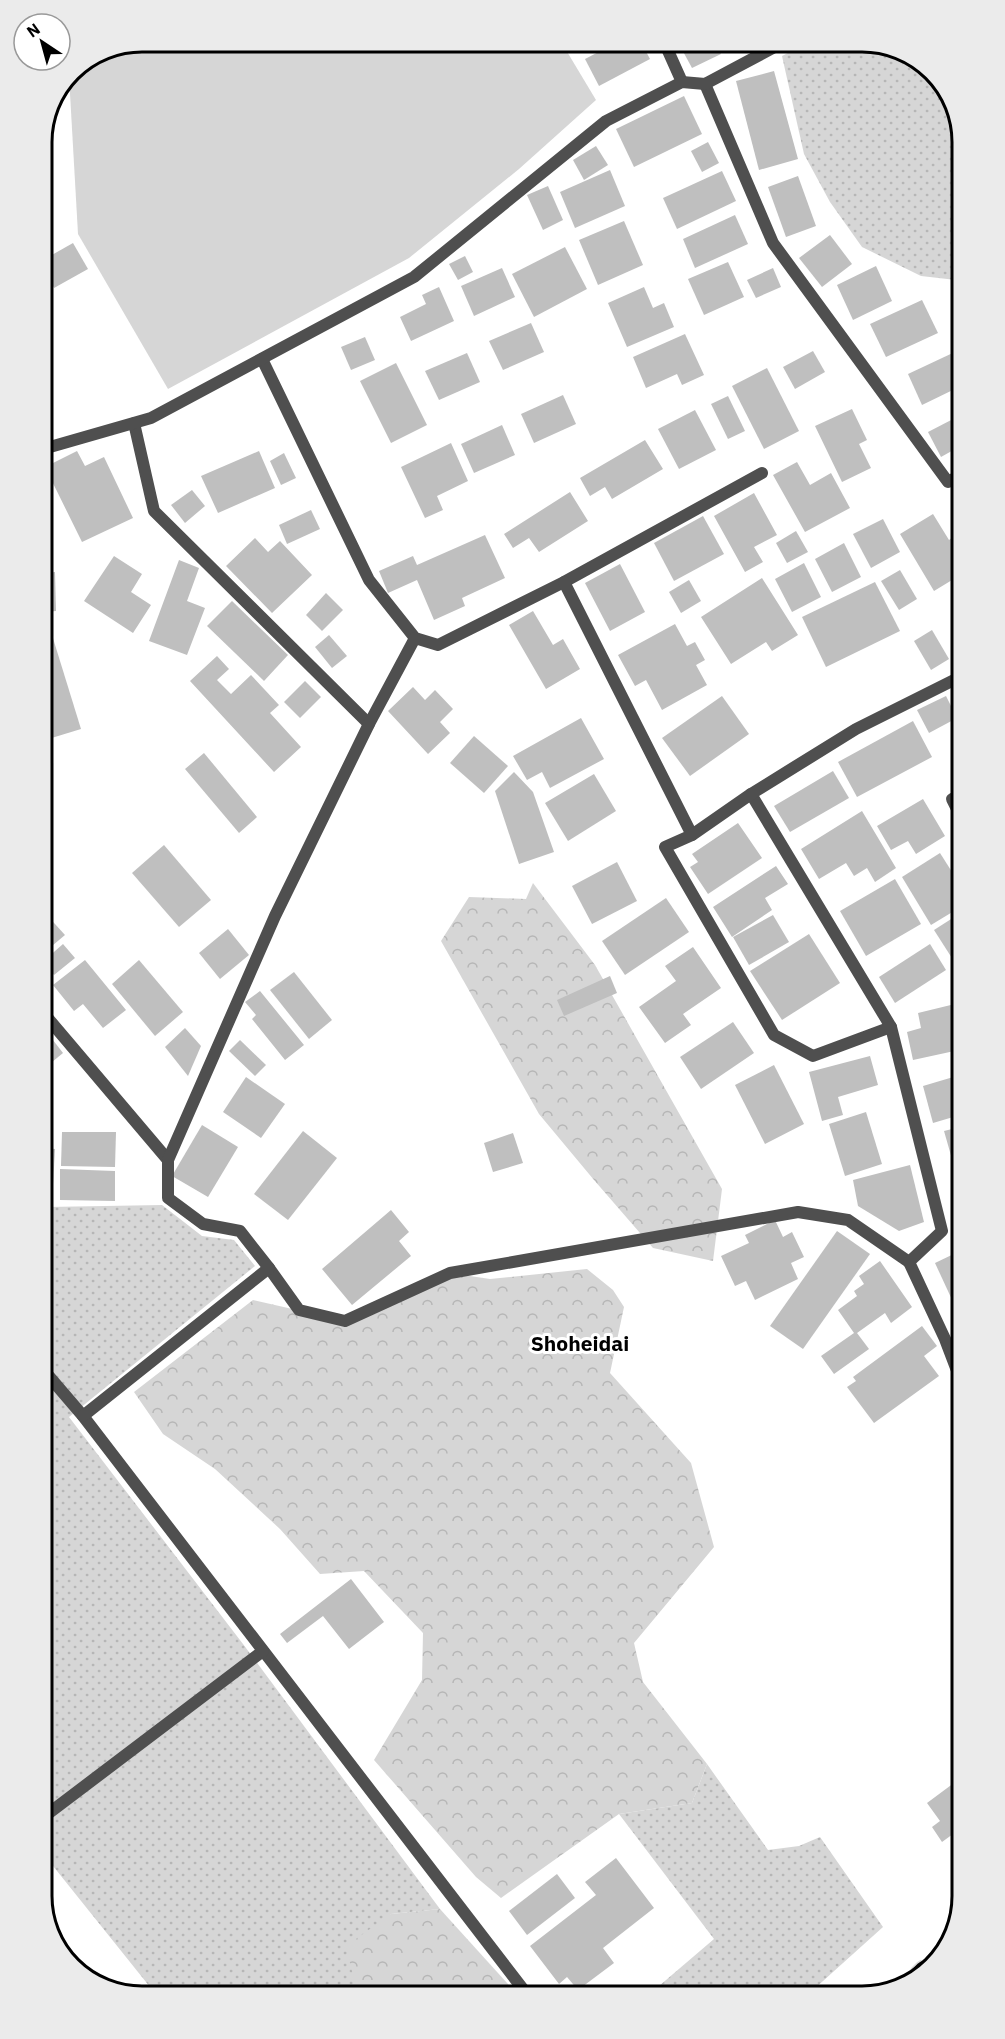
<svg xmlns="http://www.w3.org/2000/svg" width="1005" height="2039" viewBox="0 0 1005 2039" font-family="'IBM Plex Sans',sans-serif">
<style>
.grass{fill:url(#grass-dots)}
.forest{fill:url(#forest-crowns)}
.pitch{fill:#d6d6d6}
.building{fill:#bfbfbf}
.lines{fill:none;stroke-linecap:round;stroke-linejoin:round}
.highway-casing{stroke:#dbdbdb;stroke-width:21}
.lane{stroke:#4f4f4f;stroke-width:12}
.street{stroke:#4f4f4f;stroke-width:12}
.highway{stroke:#000;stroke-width:18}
.labels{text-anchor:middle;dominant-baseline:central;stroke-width:6;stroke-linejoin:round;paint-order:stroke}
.quarter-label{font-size:21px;font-weight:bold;fill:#000;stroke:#fff}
.rim{fill:none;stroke:#000;stroke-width:3}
</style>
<defs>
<pattern id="grass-dots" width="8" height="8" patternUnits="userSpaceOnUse" patternTransform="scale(1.5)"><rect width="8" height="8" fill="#d6d6d6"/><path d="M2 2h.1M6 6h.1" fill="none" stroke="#b6b6b6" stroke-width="1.8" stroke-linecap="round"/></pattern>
<pattern id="forest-crowns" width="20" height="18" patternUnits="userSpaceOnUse" patternTransform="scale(1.5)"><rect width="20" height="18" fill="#d6d6d6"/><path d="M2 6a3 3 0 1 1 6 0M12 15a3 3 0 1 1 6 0" fill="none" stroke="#b6b6b6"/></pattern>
</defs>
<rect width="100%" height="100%" fill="#fff"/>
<!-- grass -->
<g class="grass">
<polygon points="869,42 923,63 955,104 956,280 921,276 862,247 830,202 804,154 782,56 807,43"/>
<polygon points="162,1205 202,1236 234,1240 255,1266 69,1417 243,1644 440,1909 391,1914 356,1988 363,1995 158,1997 49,1861 47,1207"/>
<polygon points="707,1764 768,1850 799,1846 820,1837 883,1927 813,1990 652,1992 714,1939 619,1814 692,1803"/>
</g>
<!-- forest -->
<g class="forest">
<polygon points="533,883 595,965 722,1189 713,1261 653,1248 594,1180 539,1114 441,941 469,897 526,899"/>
<polygon points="587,1269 613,1290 624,1307 610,1373 691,1463 714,1547 634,1643 643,1682 707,1764 692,1803 619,1814 501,1898 476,1877 374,1760 422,1680 423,1633 364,1571 320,1574 280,1529 215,1469 163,1434 134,1392 253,1300 345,1321 450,1273 490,1279"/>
<polygon points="440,1909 516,1993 363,1995 356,1988 346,1946 391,1914"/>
</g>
<!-- pitch -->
<polygon class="pitch" points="563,45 596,100 519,169 409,258 168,389 78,234 69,76 72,71 104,50"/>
<!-- building -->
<g class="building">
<polygon points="642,44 650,59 599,86 585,59 612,45"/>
<polygon points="679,44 716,44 721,54 692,68"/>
<polygon points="774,71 798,159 759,170 736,81"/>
<polygon points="684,96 702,134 634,167 616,129"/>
<polygon points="708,142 719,163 702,172 691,151"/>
<polygon points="596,146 608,165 584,180 573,160"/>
<polygon points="610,170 625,206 575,228 560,192"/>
<polygon points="722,171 736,201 677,229 663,198"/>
<polygon points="798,176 816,226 786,237 768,187"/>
<polygon points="548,186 563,220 543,230 527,195"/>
<polygon points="735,215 748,244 695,268 683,239"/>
<polygon points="624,221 643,265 598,285 579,240"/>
<polygon points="830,235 852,264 822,287 799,258"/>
<polygon points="73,243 88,269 54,288 43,268 43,260"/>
<polygon points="565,247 587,289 534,317 512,274"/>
<polygon points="465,256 473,272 458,280 449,264"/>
<polygon points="728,262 744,297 704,315 688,279"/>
<polygon points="876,266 892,301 853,320 837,285"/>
<polygon points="502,268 515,297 474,316 461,286"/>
<polygon points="773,268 781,287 756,298 747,280"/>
<polygon points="439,287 454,321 411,341 400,317 426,304 422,295"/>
<polygon points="644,287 653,308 664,303 674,327 627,347 608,303"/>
<polygon points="922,300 938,333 886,357 870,324"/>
<polygon points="531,323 544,352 503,370 489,341"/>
<polygon points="685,334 704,375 682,385 677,374 646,388 633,357"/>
<polygon points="365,337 375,360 351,370 341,347"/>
<polygon points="813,351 825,372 795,389 783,367"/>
<polygon points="957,351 957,388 922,405 908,374"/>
<polygon points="467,353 480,382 439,400 425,371"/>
<polygon points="396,363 427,425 391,443 360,381"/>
<polygon points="767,368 799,431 764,449 732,386"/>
<polygon points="563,395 576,424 534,443 521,414"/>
<polygon points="728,396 745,431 728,439 711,404"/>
<polygon points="852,409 867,440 859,444 871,468 842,482 815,426"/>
<polygon points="695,410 716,450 679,469 658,429"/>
<polygon points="957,417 957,448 941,457 928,432"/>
<polygon points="502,425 515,455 474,473 461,444"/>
<polygon points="645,440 663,469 612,499 605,487 590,496 580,478"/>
<polygon points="451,443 468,481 437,496 443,510 425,518 401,467"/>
<polygon points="77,451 85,466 104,457 133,518 82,542 45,467"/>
<polygon points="259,451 275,488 218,513 201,476"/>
<polygon points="284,453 296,478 281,485 270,461"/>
<polygon points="797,462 810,485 831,473 850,508 805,532 773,475"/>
<polygon points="192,490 205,506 185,523 171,505"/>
<polygon points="570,492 588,521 539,552 529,538 513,548 504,534"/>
<polygon points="754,493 777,535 754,547 763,562 745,572 714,516"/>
<polygon points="311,510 320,529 287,544 279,525"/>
<polygon points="933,514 949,540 957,534 957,577 934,591 900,534"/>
<polygon points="703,516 724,554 674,581 654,543"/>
<polygon points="883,519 900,552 871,568 853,534"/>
<polygon points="796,531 808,552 787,563 776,543"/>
<polygon points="485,535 505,578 462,598 465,606 434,620 417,580 388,593 379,571 413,556 417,565"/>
<polygon points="255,538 268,552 280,541 312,575 272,613 226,566"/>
<polygon points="844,543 861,577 832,592 815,559"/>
<polygon points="114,556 142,574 131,592 151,605 133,633 84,601"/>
<polygon points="179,560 199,568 187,601 205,608 187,655 149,641"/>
<polygon points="804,563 821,597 792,612 775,579"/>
<polygon points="620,564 645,612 610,631 585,583"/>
<polygon points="900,570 917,599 899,610 881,581"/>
<polygon points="55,572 56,611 44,612 44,573"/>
<polygon points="762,578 798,635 772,651 766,642 731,664 701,617"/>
<polygon points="689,580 701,601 681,613 669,592"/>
<polygon points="875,582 900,631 826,667 802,617"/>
<polygon points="326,593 343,610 322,631 306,615"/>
<polygon points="232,601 288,655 264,681 207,626"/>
<polygon points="533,611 553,645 563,639 580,669 546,689 509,625"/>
<polygon points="675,624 687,646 695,642 705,660 696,665 707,685 662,710 646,680 635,686 618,655"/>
<polygon points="932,630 949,659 931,670 914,641"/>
<polygon points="52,635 81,729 45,740 44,638"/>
<polygon points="329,635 347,656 332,668 315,647"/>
<polygon points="217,656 229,669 217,680 231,694 251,675 279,705 270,713 301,747 274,772 190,681"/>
<polygon points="305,681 321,697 300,718 284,702"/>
<polygon points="413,687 425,700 435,690 453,709 440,722 450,733 428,754 388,711"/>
<polygon points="722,696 749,734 690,776 662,738"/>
<polygon points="946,696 957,718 929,733 917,710"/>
<polygon points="581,718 604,759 550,788 542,772 527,780 513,756"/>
<polygon points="913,721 932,757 857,797 838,762"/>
<polygon points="474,736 508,766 484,793 450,763"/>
<polygon points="204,753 257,817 239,833 185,769"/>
<polygon points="833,771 849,798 790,832 774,806"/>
<polygon points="514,772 533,792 554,852 519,864 495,791"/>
<polygon points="594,774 616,811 568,841 545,803"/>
<polygon points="923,799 945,836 916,854 908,841 891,850 877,826"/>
<polygon points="862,811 896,868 875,882 867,868 854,876 846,863 819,879 801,849"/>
<polygon points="738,823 762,858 708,894 690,867 698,862 692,854"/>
<polygon points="164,845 211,900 179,927 132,873"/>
<polygon points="940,853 959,883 959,908 931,925 902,877"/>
<polygon points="617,862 637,901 592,924 572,886"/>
<polygon points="776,866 788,884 765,898 772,910 732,937 713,907"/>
<polygon points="895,879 921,924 866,956 840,911"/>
<polygon points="666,898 689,932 625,975 602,941"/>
<polygon points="45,913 65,935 46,951 45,946"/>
<polygon points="959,914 959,965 957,966 934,930"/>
<polygon points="773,915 789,942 749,965 733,937"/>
<polygon points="228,929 249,955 220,979 199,953"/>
<polygon points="809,934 840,983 782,1020 750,971"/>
<polygon points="63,944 75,958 54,975 46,965 46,959"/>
<polygon points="930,944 946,970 895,1003 879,977"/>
<polygon points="693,947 721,988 683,1014 691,1025 665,1043 639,1007 676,981 665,966"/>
<polygon points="85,960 126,1010 103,1028 83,1004 74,1011 53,985"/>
<polygon points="139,960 183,1012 155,1036 112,984"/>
<polygon points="294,972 332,1020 309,1039 270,990"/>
<polygon points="610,976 617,993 564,1016 557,1000"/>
<polygon points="260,991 304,1045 285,1060 252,1019 256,1015 245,1002"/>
<polygon points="959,1003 959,1050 913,1060 907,1032 921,1028 918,1013"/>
<polygon points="733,1022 754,1053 701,1089 680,1057"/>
<polygon points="185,1028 201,1046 188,1076 165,1047"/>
<polygon points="46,1031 63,1053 46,1067"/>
<polygon points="240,1040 266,1065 255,1076 229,1051"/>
<polygon points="870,1056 878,1085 838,1097 843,1115 822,1121 809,1072"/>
<polygon points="774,1065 804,1124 765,1144 735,1085"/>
<polygon points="960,1075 960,1115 933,1123 923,1086"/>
<polygon points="246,1077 285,1104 261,1138 223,1112"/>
<polygon points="866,1112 882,1164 845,1176 829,1124"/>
<polygon points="202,1125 238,1147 208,1197 172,1176"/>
<polygon points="960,1127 960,1164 954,1166 944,1131"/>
<polygon points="303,1131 337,1158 288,1220 254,1194"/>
<polygon points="62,1132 116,1132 115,1167 61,1166"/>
<polygon points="513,1133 523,1163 493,1172 484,1143"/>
<polygon points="46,1148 55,1149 52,1202 47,1202"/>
<polygon points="910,1165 924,1222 899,1231 858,1206 853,1180"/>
<polygon points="60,1169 115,1171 115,1201 60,1200"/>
<polygon points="391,1210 409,1232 399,1241 411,1256 352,1305 322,1269"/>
<polygon points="775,1220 783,1237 792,1232 804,1257 791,1263 798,1279 755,1300 746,1281 735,1286 721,1256 749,1243 745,1235"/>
<polygon points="837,1231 870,1254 803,1349 770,1326"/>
<polygon points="960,1251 960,1300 954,1304 935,1263"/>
<polygon points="880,1261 912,1307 891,1323 885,1313 857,1333 869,1349 834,1374 821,1356 854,1333 838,1310 857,1296 854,1291 864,1284 859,1276"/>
<polygon points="922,1326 937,1346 924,1356 939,1376 874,1423 847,1387 856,1381 853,1377"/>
<polygon points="351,1579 384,1622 349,1649 323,1616 287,1643 280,1634"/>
<polygon points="962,1777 963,1784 963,1848 953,1834 942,1842 932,1827 940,1821 927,1803"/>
<polygon points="616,1858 654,1908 603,1948 614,1963 578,1990 567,1977 559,1984 530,1946 596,1895 585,1882"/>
<polygon points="557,1874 575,1898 527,1935 509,1911"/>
</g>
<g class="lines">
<defs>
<polyline id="highway" points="919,1975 924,1970"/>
</defs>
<!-- highway casing -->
<use href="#highway" class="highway-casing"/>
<!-- lane -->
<polyline class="lane" points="269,1268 299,1310 345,1321 450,1273 798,1212 848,1220 909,1262"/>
<!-- street -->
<g class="street">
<polyline points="665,44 682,82"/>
<polyline points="705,84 773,243 948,482 957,477"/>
<polyline points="262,359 369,580 415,638 438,645 564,582 762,473"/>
<polyline points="134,423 154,511 369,724"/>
<polyline points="43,449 151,418 414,277 606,121 682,82 705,84 782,43"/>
<polyline points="564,582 692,835"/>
<polyline points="751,794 891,1027 942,1231 909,1262 945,1339 961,1381"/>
<polyline points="958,796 952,799 958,811"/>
<polyline points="46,1016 168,1160"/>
<polyline points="891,1027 813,1056 774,1035 665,847 692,835 751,794 856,729 958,678"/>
<polyline points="47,1374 83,1416 526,1993"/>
<polyline points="83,1416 269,1268 240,1231 203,1224 168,1198 168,1160 275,916 369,724 415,638"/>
<polyline points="49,1813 263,1651"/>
</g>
<!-- highway -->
<use href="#highway" class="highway"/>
</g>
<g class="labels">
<!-- quarter labels -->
<g class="quarter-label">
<text x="580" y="1343">Shoheidai</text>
</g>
</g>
<!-- crop -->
<path d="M0 0H1005V2039H0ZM142 52H862A90 90 0 0 1 952 142V1896A90 90 0 0 1 862 1986H142A90 90 0 0 1 52 1896V142A90 90 0 0 1 142 52Z" fill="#ebebeb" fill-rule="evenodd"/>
<path class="rim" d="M142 52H862A90 90 0 0 1 952 142V1896A90 90 0 0 1 862 1986H142A90 90 0 0 1 52 1896V142A90 90 0 0 1 142 52Z"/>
<!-- north arrow -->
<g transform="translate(42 42) rotate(324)"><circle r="28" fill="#ffffff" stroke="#999999" stroke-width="1.5"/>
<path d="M0-4.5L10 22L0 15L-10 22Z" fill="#000000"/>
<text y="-9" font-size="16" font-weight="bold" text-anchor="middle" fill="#000000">N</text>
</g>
</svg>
